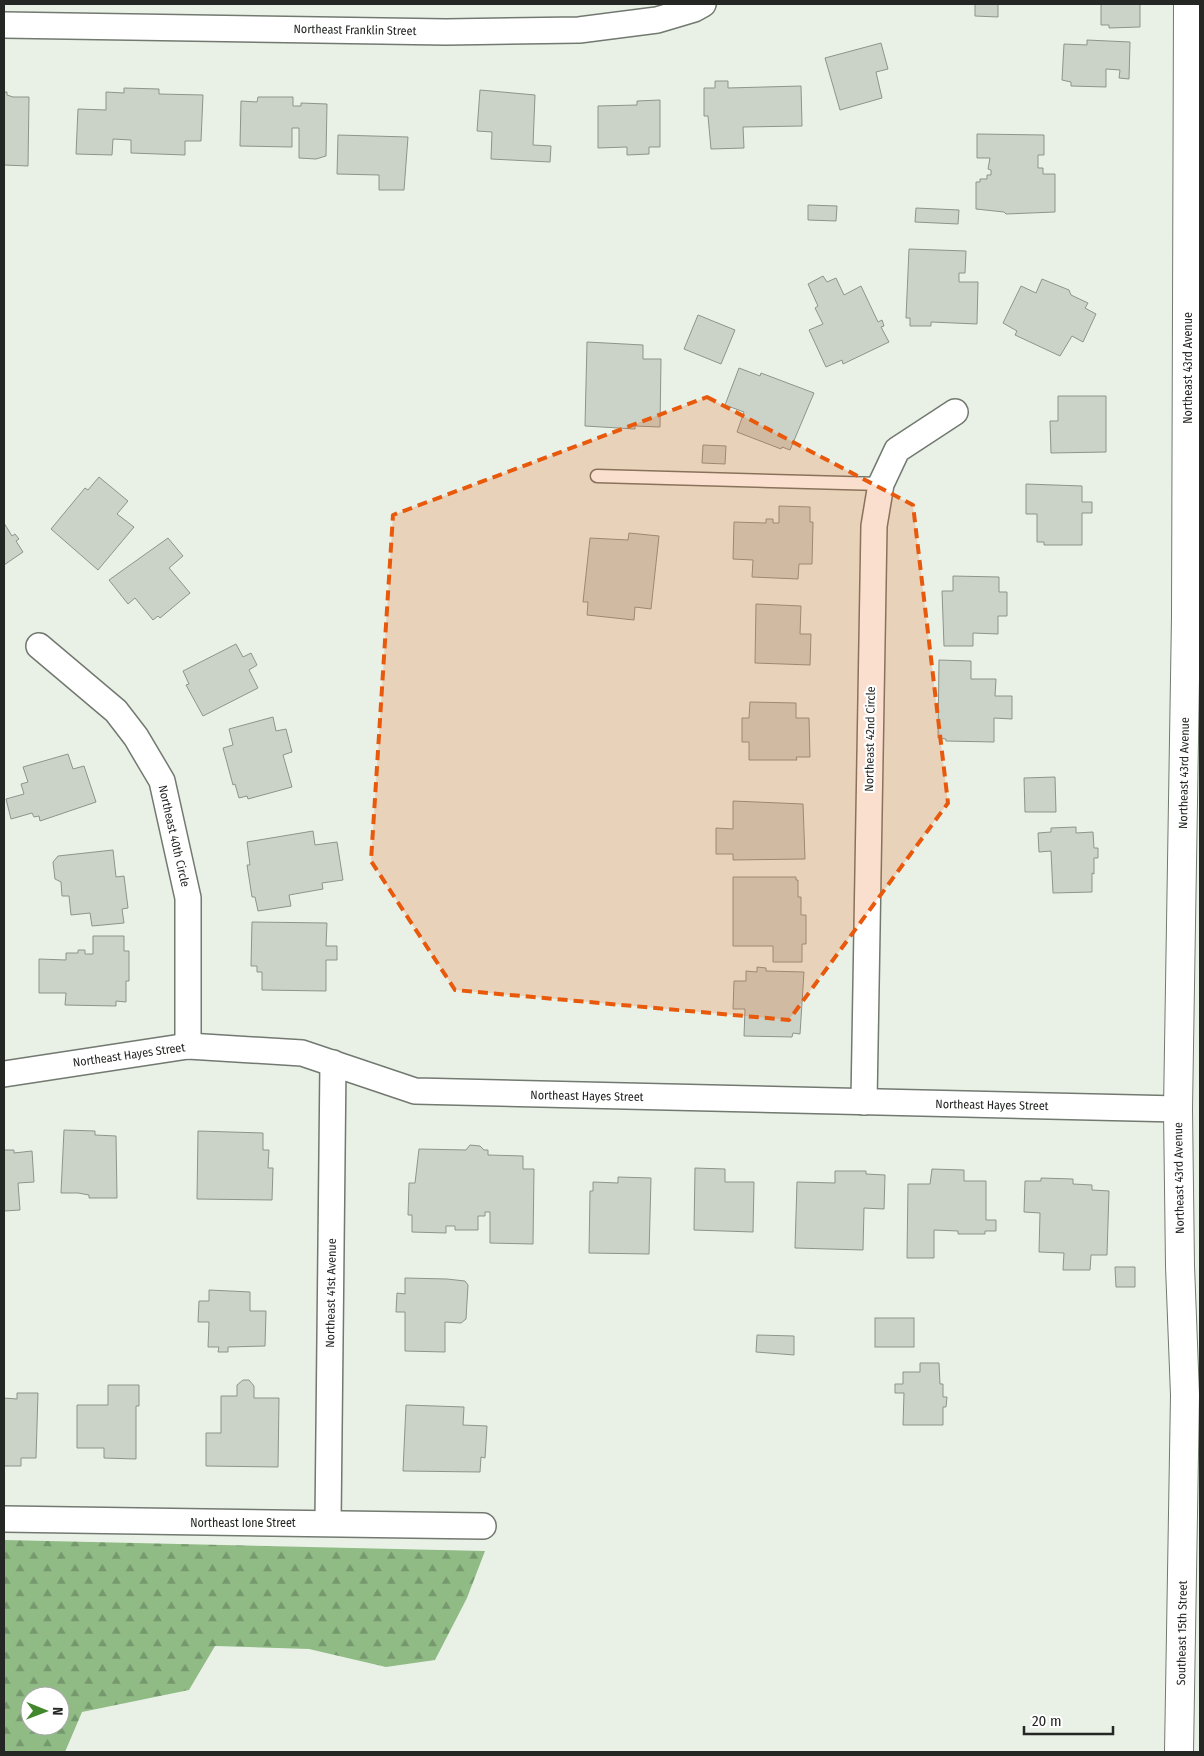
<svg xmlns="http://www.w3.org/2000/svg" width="1204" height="1756" viewBox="0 0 1204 1756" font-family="'Fira Sans Condensed',sans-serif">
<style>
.forest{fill:url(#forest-firs);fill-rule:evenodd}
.building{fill:#cbd3c9;stroke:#8d948b}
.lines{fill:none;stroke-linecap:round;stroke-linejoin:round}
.service-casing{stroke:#727970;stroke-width:15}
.minor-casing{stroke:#727970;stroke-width:28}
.tertiary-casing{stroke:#727970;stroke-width:30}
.service{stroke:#fff;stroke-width:12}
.minor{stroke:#fff;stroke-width:25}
.tertiary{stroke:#fff;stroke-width:28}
.marked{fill:#e8590c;fill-opacity:0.2;stroke:#e8590c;stroke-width:4;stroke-dasharray:10 6;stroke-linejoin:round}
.labels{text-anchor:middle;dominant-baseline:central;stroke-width:4.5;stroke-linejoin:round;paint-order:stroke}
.street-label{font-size:12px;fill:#242723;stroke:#fff}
</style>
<defs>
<pattern id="forest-firs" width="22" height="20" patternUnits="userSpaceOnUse" patternTransform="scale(1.25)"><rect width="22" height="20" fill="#90bb85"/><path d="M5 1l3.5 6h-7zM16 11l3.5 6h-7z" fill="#75986c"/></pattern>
</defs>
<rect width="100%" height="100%" fill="#e9f1e7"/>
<!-- forest -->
<path class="forest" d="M4,1540L485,1551L467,1598L435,1660L386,1667L309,1649L215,1646L189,1690L82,1712L65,1752H4ZM30,1696H60V1726H30Z"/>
<!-- building -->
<g class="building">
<polygon points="975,4 998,4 998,17 975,16"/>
<polygon points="1101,4 1140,4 1140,27 1109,28 1109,25 1101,25"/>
<polygon points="1087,40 1130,42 1129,79 1119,78 1120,70 1106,69 1106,87 1071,86 1071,82 1062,80 1064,44 1087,45"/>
<polygon points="881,43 888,69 876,72 882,98 840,110 825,58"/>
<polygon points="715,81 728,81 728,88 801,86 802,126 743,127 744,148 711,149 708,116 704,116 704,88 715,88"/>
<polygon points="124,88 159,89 159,94 203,95 201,141 185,141 185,155 131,153 131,140 113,139 112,155 76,154 78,109 106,110 106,92 124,93"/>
<polygon points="480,90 535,95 533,145 551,146 550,162 491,159 492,132 477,131"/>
<polygon points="4,92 7,92 7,95 13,97 29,97 28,166 4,165"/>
<polygon points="258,97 293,97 293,106 301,106 301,103 327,104 326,156 316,159 299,158 299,128 292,128 292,147 240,146 241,101 257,102"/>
<polygon points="660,100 660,147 649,147 649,154 627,155 627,147 598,148 598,106 637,105 637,101"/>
<polygon points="977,134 1044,135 1044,155 1038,155 1038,168 1043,168 1043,174 1055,174 1055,212 1006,214 1004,212 976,209 976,182 980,182 980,179 987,179 987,175 991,175 991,170 988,169 990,158 977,158"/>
<polygon points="338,135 408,137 404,190 379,190 379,175 337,174"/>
<polygon points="808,205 837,206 836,221 808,220"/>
<polygon points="916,208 959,210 958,224 915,222"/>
<polygon points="909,249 966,251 965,273 959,273 959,282 978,282 977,324 931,322 931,326 910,326 910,318 906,318"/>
<polygon points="823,276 827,282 836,278 844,295 861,286 878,322 882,320 884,326 881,327 889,342 843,364 842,360 826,367 809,330 823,324 815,308 818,306 808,284"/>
<polygon points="1042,279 1069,290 1071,295 1088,303 1085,308 1096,314 1083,342 1072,336 1060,356 1015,335 1017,331 1003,323 1021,286 1036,293"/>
<polygon points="698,315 735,330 721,364 684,349"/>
<polygon points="587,342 643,345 643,359 661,359 660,427 635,426 635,429 585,426"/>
<polygon points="739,368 760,376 761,373 814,393 790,450 782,447 781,449 737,432 744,412 725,405"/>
<polygon points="1058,396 1106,396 1106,452 1051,453 1050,421 1058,421"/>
<polygon points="703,445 726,446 725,464 702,463"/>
<polygon points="99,477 128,501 117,514 134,527 98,570 51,529 85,488 88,490"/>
<polygon points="1026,484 1082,486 1082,502 1092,502 1092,513 1082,513 1082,545 1044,545 1044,542 1037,542 1037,514 1026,514"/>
<polygon points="779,506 810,507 810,522 813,522 812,564 799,564 798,579 752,577 753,560 733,559 734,522 766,523 766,519 773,519 773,523 779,523"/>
<polygon points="4,523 12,536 15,534 19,539 16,541 23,552 4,565"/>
<polygon points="629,533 659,536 651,609 635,607 634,620 587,615 588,602 583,602 590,538 628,540"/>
<polygon points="168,538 183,556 169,568 190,593 160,618 158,616 153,620 135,598 128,604 109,580"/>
<polygon points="953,576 999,577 999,592 1007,592 1007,616 998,616 998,634 973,633 973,646 944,646 942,591 953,591"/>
<polygon points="756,604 801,606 800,634 811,634 810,665 755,663"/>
<polygon points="236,644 243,657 251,653 257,665 249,670 258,688 203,716 186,685 189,684 183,671"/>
<polygon points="939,660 971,661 971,679 996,679 995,696 1012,696 1012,719 994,718 994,742 946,741 946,739 938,738"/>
<polygon points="750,702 796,703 796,718 809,718 810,757 796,757 797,760 749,760 749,742 742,742 742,718 749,718"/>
<polygon points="273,717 276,731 286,729 292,752 283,755 292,787 248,799 247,796 239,798 235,784 233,785 223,748 233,745 229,729"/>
<polygon points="68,754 73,769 84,766 96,802 40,821 39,816 34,817 32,813 11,819 6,799 24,794 21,784 28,782 23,767"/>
<polygon points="1055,777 1056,812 1025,812 1024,778"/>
<polygon points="733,801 803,804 805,859 733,860 733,854 716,854 716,828 733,829"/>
<polygon points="1076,827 1076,833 1093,832 1094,848 1098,848 1098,858 1094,858 1094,874 1092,873 1092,892 1053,893 1051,851 1039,852 1038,833 1051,832 1051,828"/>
<polygon points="313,831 315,845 337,842 343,880 322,883 323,889 289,895 291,906 258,911 255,897 252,897 247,865 250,865 247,842"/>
<polygon points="113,850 116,877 124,876 128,908 122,909 124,923 92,926 90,913 71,915 69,896 62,896 61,882 55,879 53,862 58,856"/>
<polygon points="733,877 796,877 796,880 798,880 798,897 801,897 801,915 806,915 806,944 802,944 802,962 773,962 773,946 733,946"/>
<polygon points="252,922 327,923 326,946 337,946 337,960 326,960 326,991 262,990 262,972 257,972 257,966 251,966"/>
<polygon points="93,936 124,936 124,951 129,951 129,981 126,981 126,1002 116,1001 116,1006 65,1005 66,993 39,993 39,959 66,960 66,953 78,953 78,950 85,950 85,954 93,954"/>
<polygon points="757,967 766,968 766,971 804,972 800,1034 793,1033 792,1037 744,1036 745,1009 733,1009 734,981 746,981 746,971 757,972"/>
<polygon points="64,1130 95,1131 95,1135 116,1136 117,1198 89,1198 89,1195 78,1193 61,1193"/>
<polygon points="198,1131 263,1133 263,1150 269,1150 268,1168 273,1168 272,1200 197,1199"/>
<polygon points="470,1145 480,1146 484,1150 488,1150 488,1155 523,1156 523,1169 534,1169 533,1244 490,1243 490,1212 485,1212 485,1216 478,1216 478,1230 455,1230 455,1226 446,1226 446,1233 412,1232 412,1215 408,1215 409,1183 415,1183 419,1149 466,1150"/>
<polygon points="4,1150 14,1150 14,1153 32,1151 34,1182 18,1183 20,1210 4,1211 4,1215"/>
<polygon points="695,1168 725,1169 725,1182 754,1182 753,1232 694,1230"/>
<polygon points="932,1169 964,1170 964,1181 986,1181 986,1220 996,1220 996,1231 985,1231 985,1234 958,1234 958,1231 934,1230 934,1258 907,1258 908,1184 930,1184"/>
<polygon points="835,1171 866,1171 866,1174 885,1175 884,1209 864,1208 863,1250 795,1248 797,1182 835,1183"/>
<polygon points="618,1177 651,1178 649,1254 589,1253 590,1191 593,1191 593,1182 618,1183"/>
<polygon points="1041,1178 1073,1179 1073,1184 1092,1185 1092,1190 1109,1191 1107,1255 1091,1255 1090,1270 1063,1270 1064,1253 1039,1252 1040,1213 1024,1212 1025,1181 1041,1181"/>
<polygon points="1115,1267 1135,1267 1135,1287 1116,1287"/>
<polygon points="405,1278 447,1279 465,1281 468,1285 466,1319 461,1323 445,1322 445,1352 405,1351 405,1312 396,1312 397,1293 405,1294"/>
<polygon points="209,1290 250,1292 250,1311 266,1311 265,1346 228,1347 228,1352 218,1352 219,1347 208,1347 209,1322 198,1322 199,1301 209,1301"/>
<rect x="875" y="1318" width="39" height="29"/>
<polygon points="757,1335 794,1336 794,1355 756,1352"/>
<polygon points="920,1363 939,1363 940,1384 943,1384 943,1397 947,1397 946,1407 943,1407 943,1425 903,1425 904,1393 895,1393 895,1384 903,1384 903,1372 920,1372"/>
<polygon points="243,1380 249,1380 254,1386 254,1398 279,1398 278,1467 206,1466 206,1433 221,1433 221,1396 237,1396 237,1385"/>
<polygon points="108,1385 139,1385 139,1406 136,1406 136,1459 104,1458 104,1448 77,1448 77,1405 108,1405"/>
<polygon points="17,1393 38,1393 36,1458 21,1458 21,1466 4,1466 4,1398 17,1399"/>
<polygon points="406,1405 464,1407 463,1425 487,1426 485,1458 481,1457 480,1472 403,1471"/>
</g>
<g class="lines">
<defs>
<polyline id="service" points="597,476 881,484"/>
<g id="minor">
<polyline points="4,25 446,32 579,30 657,20 694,9 703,4"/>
<polyline points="39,646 116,711 136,737 162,781 188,898 188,1046"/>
<polyline points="4,1074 188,1046 302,1053 415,1091 1178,1109"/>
<polyline points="864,1102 874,526 881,484 897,450 955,412"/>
<polyline points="4,1519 483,1526"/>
<polyline points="328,1523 333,1063"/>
</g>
<polyline id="tertiary" points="1179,1752 1185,1395 1180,1266 1178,1109 1186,617 1188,4"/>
</defs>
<!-- service casing -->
<use href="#service" class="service-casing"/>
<!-- minor casing -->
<use href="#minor" class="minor-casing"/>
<!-- tertiary casing -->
<use href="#tertiary" class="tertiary-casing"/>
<!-- service -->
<use href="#service" class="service"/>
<!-- minor -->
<use href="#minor" class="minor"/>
<!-- tertiary -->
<use href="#tertiary" class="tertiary"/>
</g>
<!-- marked area -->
<path class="marked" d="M707,397L913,505L948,803L789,1020L455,990L371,861L393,515Z"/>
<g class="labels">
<!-- street labels -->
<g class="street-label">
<text transform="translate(355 30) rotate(1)">Northeast Franklin Street</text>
<text transform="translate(1188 368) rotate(-90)">Northeast 43rd Avenue</text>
<text transform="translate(870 739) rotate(-89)">Northeast 42nd Circle</text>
<text transform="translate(1184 773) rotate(-89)">Northeast 43rd Avenue</text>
<text transform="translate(174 836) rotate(77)">Northeast 40th Circle</text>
<text transform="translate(129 1055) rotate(-8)">Northeast Hayes Street</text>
<text transform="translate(587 1096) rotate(1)">Northeast Hayes Street</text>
<text transform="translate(992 1105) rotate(1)">Northeast Hayes Street</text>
<text transform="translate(1179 1178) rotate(-91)">Northeast 43rd Avenue</text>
<text transform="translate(331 1293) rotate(-89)">Northeast 41st Avenue</text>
<text x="243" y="1523">Northeast Ione Street</text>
<text transform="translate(1182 1633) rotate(-89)">Southeast 15th Street</text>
</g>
</g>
<!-- border -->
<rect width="1204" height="1756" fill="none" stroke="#242723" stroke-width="10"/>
<!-- north arrow -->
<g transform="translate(45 1711) rotate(91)"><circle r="24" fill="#ffffff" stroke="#a7a9a7"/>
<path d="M0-4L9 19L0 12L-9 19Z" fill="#41872c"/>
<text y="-8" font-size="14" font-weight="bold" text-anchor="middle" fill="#242723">N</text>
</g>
<!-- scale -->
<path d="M1024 1726v8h89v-8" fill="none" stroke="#242723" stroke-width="2.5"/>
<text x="1032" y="1726" font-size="15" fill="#242723" stroke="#ffffff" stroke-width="4" paint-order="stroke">20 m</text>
</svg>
